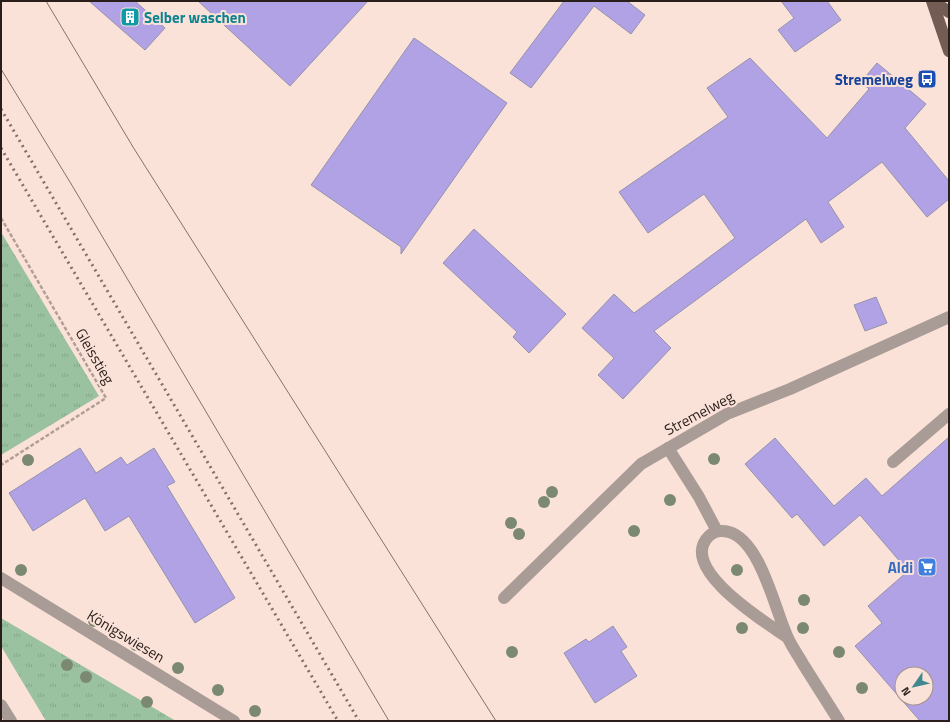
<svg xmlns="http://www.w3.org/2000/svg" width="950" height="722" viewBox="0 0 950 722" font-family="'Titillium Web',sans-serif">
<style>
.grass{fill:url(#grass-tufts)}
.building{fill:#b0a2e4;stroke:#9692ac;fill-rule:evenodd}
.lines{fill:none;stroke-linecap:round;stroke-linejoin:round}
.path{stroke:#b29e96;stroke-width:2.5;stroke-dasharray:4 2;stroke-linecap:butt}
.minor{stroke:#a99b96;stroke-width:12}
.major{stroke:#735c54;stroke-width:12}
.tram{stroke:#82716b;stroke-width:1}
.rail{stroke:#82716b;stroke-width:3;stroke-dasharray:2 4;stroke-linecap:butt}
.tree{fill:#7c8972}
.labels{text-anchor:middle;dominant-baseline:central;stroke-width:4;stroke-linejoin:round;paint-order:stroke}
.culture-label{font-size:15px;font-weight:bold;fill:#0d838f;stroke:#fbe2d9;text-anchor:start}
.transit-label{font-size:15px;font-weight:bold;fill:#164399;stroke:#fbe2d9;text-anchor:end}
.street-label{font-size:15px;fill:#291e1a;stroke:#fbe2d9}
.shop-label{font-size:15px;font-weight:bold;fill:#366cbe;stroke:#fbe2d9;text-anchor:end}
</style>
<defs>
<pattern id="grass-tufts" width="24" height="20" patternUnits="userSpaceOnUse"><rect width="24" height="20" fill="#9bc2a0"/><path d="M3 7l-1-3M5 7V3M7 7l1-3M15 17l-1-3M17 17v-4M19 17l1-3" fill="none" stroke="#86a689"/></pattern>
</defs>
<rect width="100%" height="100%" fill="#fbe2d9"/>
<!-- grass -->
<g class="grass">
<polygon points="1,232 99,396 1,455"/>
<polygon points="1,618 176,721 46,721 1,646"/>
</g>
<!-- building -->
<g class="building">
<polygon points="89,1 135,1 165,28 145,50"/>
<polygon points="198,1 368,1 290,86"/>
<polygon points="564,1 627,1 645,15 631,34 594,6 531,88 510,73"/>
<polygon points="781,1 827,1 841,20 795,52 778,30 794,18"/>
<polygon points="414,38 507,103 401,254 401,247 311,185"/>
<polygon points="750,58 827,138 869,89 861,82 877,63 926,104 905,128 949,181 949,199 927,217 882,162 828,202 844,227 821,243 806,219 654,331 671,348 623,399 598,375 614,358 582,328 614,294 634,313 735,238 704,194 648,233 619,192 728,117 707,88"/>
<polygon points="474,229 566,314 529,353 513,337 517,332 443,263"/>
<polygon points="876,297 887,323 865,331 854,305"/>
<path d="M949,437V721H920L855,646L882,623L868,606L908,571L860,515L824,546L797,514L792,518L745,464L775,438L834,506L866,478L882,496ZM902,674H926V698H902Z"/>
<polygon points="80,448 96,473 121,457 127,465 154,448 175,482 167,486 235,598 195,623 129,516 105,531 85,498 33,531 9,493"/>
<polygon points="613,626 627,647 621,651 637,676 595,703 564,653 586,639 589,642"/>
</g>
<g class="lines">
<!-- path -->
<polyline class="path" points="1,218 106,398 1,465"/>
<!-- minor -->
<g class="minor">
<polyline points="668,448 699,497 717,531"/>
<polyline points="893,462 949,414"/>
<polyline points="1,578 234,721"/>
<polyline points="504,598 641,464 727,414 790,389 949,317"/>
<path d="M788,638C767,623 676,568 709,536C714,531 722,530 729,532C761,541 775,611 788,638C792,647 798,655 803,664C815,683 827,702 839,721"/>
<polyline points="1,705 11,721"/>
</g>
<!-- major -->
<g class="major">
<polyline points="932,1 949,51"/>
<polyline points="933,1 949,12"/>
</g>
<!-- tram -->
<g class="tram">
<polyline points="46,1 133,147 496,721"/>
<polyline points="1,69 73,187 389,721"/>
</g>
<!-- rail -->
<g class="rail">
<polyline points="1,109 359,721"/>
<polyline points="1,148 338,721"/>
</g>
</g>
<!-- trees -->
<g class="tree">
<circle cx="714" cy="459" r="6"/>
<circle cx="28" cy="460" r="6"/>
<circle cx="552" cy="492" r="6"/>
<circle cx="670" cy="500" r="6"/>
<circle cx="544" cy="502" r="6"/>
<circle cx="511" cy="523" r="6"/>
<circle cx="634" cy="531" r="6"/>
<circle cx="519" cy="534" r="6"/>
<circle cx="21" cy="570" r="6"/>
<circle cx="737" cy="570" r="6"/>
<circle cx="804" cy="600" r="6"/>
<circle cx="94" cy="621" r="6"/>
<circle cx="742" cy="628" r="6"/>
<circle cx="803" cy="628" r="6"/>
<circle cx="136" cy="645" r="6"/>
<circle cx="512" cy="652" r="6"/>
<circle cx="839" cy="652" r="6"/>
<circle cx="67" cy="665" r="6"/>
<circle cx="178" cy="668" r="6"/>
<circle cx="86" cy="677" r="6"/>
<circle cx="862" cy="688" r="6"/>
<circle cx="218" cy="690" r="6"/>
<circle cx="147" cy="702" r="6"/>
<circle cx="255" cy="711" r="6"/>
</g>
<!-- icons -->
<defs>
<symbol id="building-square" viewBox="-11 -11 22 22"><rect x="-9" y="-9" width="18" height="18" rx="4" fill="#0f9aa8" stroke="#fbe2d9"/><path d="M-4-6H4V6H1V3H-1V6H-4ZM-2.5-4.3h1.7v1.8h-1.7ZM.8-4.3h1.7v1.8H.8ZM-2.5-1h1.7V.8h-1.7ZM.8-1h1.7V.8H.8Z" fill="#fff"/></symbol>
<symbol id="bus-square" viewBox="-11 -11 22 22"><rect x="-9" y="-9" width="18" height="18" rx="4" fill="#1a4fb4" stroke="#fbe2d9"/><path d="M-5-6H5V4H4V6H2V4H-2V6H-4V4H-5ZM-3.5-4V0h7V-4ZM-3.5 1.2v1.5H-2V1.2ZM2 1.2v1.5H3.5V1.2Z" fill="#fff"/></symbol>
<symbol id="supermarket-square" viewBox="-11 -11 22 22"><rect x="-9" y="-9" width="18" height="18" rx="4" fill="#3f7fe0" stroke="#fbe2d9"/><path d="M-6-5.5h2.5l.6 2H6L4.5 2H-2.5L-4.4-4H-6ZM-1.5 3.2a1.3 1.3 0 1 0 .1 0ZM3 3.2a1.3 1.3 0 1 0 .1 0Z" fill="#fff"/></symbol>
</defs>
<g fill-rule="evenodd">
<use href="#building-square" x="119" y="6" width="22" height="22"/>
<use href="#bus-square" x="916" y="68" width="22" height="22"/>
<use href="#supermarket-square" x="916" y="556" width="22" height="22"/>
</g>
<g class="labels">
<!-- culture labels -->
<g class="culture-label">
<text x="144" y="17">Selber waschen</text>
</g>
<!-- transit labels -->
<g class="transit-label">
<text x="913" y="79">Stremelweg</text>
</g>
<!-- street labels -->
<g class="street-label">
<text transform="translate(95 356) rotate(60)">Gleisstieg</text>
<text transform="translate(699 413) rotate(-28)">Stremelweg</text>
<text transform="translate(126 636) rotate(31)">Königswiesen</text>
</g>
<!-- shop labels -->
<g class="shop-label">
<text x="913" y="567">Aldi</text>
</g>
</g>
<!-- border -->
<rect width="950" height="722" fill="none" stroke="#291e1a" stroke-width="4"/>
<!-- north arrow -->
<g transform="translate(914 686) rotate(236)"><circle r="19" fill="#fbe2d9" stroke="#a7948d"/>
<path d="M0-3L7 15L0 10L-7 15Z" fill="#41898e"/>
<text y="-6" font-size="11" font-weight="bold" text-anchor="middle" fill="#291e1a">N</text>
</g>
</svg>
